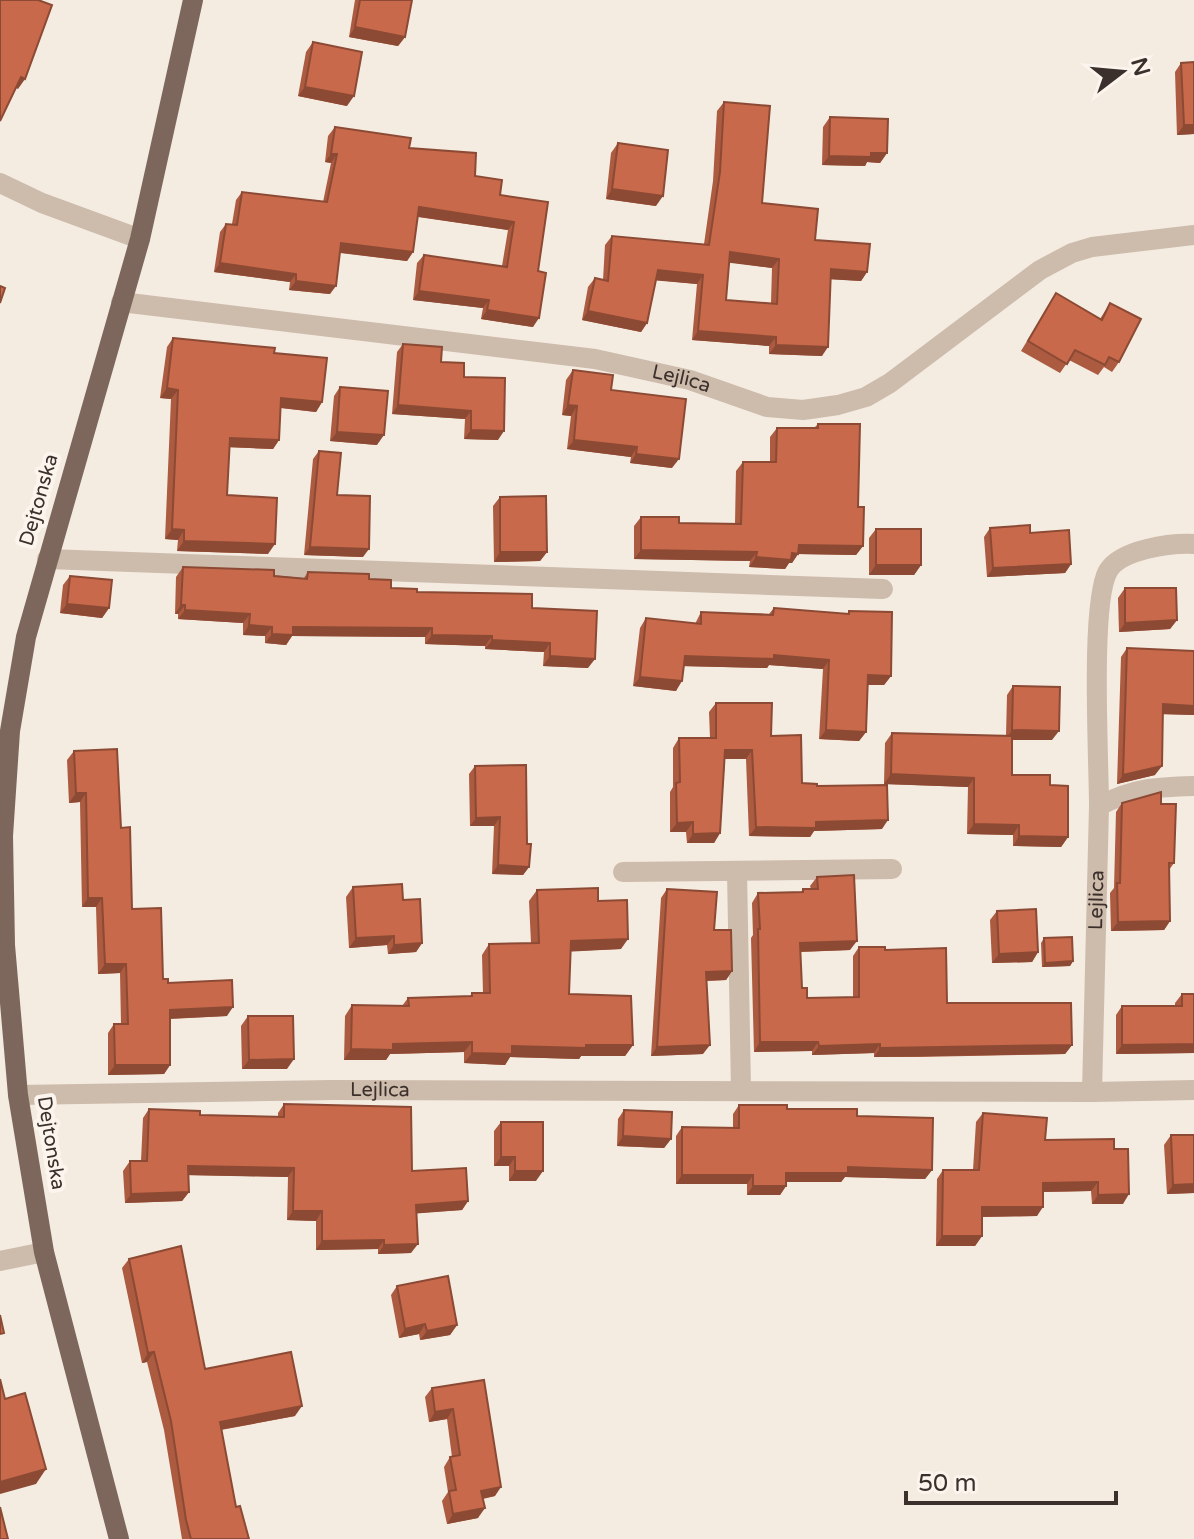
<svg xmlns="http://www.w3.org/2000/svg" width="1194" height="1539" viewBox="0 0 1194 1539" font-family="'Varela Round',sans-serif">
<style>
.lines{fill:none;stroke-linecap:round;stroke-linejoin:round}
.minor{stroke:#cdbbac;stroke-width:20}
.major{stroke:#7d675c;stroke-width:20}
.wall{fill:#ac5a40;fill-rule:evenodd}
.shaded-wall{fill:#8c4a34}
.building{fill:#c8694b;stroke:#8c4a34;stroke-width:2;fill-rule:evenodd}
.labels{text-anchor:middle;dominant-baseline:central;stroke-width:8;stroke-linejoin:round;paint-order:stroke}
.street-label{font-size:20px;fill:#3b302b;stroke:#fbf5ee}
</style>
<rect width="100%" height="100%" fill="#f4ebe1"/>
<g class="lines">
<!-- minor -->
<g class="minor">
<polyline points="0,183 42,203 140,239"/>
<path id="s1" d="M121,302L595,359L690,380L767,407L803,410L838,405L866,397L890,383L1040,270L1072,253L1092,247L1194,235"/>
<polyline points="47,559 883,589"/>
<path d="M1099,806C1099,761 1090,603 1108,571C1121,549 1171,543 1194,544"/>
<polyline points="737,871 741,1090"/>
<polyline points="623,872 892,869"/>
<polyline points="1092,1092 1194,1090"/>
<path id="s2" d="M18,1095L332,1090L1092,1092L1099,806C1133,788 1156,787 1194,786"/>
<polyline points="0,1261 44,1252"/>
</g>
<!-- major -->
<polyline class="major" points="119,1539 44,1252 18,1095 5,945 3,836 10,731 26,637 140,239 193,0"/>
</g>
<!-- wall -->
<g class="wall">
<polygon points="355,0 412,0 405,37 398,46 349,37"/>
<polygon points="313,42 347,106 298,96 306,52"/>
<polygon points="1181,63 1194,134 1177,135 1175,72"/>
<path d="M724,102L762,203L815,240L867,272L861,281L831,279L822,356L769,354V346L692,340L697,284L656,280L647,323L641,332L582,320L588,287L595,278L603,280L605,245L612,236L704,244L713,181L717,111ZM729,262L772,268L771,303L726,300Z"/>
<polygon points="830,117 887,153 880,163 867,162 865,166 822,165 823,127"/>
<polygon points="335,127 409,148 475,176 500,195 538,271 533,327 481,319 483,308 413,300 417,263 424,255 502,266 508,230 418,217 413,252 407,261 340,253 330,294 289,290 290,282 214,272 220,232 226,224 232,224 236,200 242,192 323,202 331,163 325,162 328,136"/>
<polygon points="618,143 656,206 606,199 611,153"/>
<polygon points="1056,293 1100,319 1110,303 1119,362 1112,372 1104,367 1098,375 1069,360 1060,373 1021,351"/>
<polygon points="173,338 274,353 322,402 316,412 280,408 279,440 273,449 229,447 227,495 268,554 177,551 178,540 165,539 171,399 160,398 167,347"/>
<polygon points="403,344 441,362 464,377 498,440 464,439 465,419 392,414 397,352"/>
<polygon points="573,370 611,390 672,468 630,463 631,457 567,449 571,416 562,415 566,380"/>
<polygon points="340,387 377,445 330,441 334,396"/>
<polygon points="818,424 858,507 863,546 856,555 798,554 792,563 789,563 785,569 749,567 750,561 634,559 634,526 641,517 679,523 735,524 736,471 743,462 770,462 770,437 777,428 814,428"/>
<polygon points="319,451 363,557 304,555 313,459"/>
<polygon points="500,497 547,552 540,561 494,562 493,506"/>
<polygon points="990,528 1030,533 1071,564 1065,573 987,577 984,537"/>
<polygon points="876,529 921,565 914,575 869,575 869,538"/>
<polygon points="183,567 304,578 308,572 369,579 391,588 417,592 532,608 588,668 543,666 544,652 485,649 485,646 425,644 425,637 292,636 286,645 265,643 265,636 243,635 243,623 178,619 178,614 175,614 176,577"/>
<polygon points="70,576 109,608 102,618 60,613 63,585"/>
<polygon points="1125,588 1177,620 1170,629 1119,632 1118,598"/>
<polygon points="774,608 847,614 849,611 891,676 884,685 868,685 866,732 859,741 819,739 823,669 769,665 767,668 684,666 676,691 633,686 640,628 646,618 695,624 701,612 769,614"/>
<polygon points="1127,648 1194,651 1194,715 1163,714 1155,775 1117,784 1121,657"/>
<polygon points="1013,686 1052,740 1012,740 1012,775 1050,785 1068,837 1061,847 1013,846 1013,835 967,834 968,787 884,784 885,743 892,733 1006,736 1007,695"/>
<polygon points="716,703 771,736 802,783 817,786 882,829 814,831 810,837 749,836 746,759 725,759 720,833 714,843 687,843 686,832 670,832 670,792 673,787 673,748 679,738 710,738 709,712"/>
<polygon points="74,751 121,828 132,909 163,979 168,983 227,1016 170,1019 170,1065 164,1074 108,1075 108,1033 114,1024 121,1024 120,973 98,974 96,907 82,907 80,802 69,803 67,760"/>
<polygon points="475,766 527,844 529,867 523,875 492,874 494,826 470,826 469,774"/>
<polygon points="1122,803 1161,804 1174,863 1169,870 1170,921 1164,930 1111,931 1110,893 1114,888 1116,812"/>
<polygon points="817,877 850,950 800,952 802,988 807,998 853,997 853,956 859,947 885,950 947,1003 1072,1045 1065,1054 918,1057 874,1057 874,1053 812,1055 812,1051 754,1052 751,938 753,935 752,903 758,893 801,892 803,889 811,889 810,886"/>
<polygon points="353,887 403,900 422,943 416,952 388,954 387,945 349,948 346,897"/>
<polygon points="667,889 714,930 732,971 726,980 707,981 703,1054 651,1056 661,898"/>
<polygon points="537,890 598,901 621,949 570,951 569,994 633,1045 625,1056 581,1056 579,1059 510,1057 505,1065 464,1063 464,1052 390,1054 386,1060 344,1060 345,1016 352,1005 402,1006 408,998 470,996 472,993 483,993 482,955 489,944 531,943 529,901"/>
<polygon points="997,911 1038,952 1032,962 992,963 990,920"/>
<polygon points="1044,938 1073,961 1070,966 1042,967 1041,943"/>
<polygon points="1182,994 1194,994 1194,1053 1116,1054 1116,1015 1122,1006 1175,1006 1175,1003"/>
<polygon points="248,1016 287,1069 242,1069 241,1026"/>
<polygon points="284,1104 412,1171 468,1201 462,1210 416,1213 411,1253 378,1254 378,1249 316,1250 316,1221 287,1220 288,1177 188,1175 189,1192 182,1201 125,1203 123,1171 130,1161 141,1161 143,1118 149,1109 200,1115 278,1117 278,1113"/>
<polygon points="739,1105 857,1116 932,1170 925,1179 845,1177 841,1182 786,1182 786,1186 780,1195 747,1195 747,1184 676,1184 676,1136 682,1127 733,1128 733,1114"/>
<polygon points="624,1110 671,1139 664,1148 617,1146 618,1119"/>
<polygon points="983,1113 1045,1140 1114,1149 1123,1204 1092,1204 1091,1191 1043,1192 1037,1216 982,1217 982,1236 975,1246 936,1246 937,1179 943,1170 973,1170 976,1122"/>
<polygon points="501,1122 536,1181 509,1181 509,1166 494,1166 494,1131"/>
<polygon points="1171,1135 1194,1193 1167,1194 1164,1145"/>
<polygon points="129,1259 205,1369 295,1416 221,1430 236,1507 249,1539 182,1539 164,1430 147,1362 142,1363 122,1268"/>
<polygon points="397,1286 457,1325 450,1335 420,1340 419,1334 399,1338 391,1295"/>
<polygon points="484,1380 495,1496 483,1499 478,1518 447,1524 442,1501 448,1492 444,1467 450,1457 452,1457 447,1419 429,1422 425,1397 432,1388"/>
</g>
<!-- shaded-wall -->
<g class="shaded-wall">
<polygon points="355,27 405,37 398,46 349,37"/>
<polygon points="21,77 25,79 18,89 14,87"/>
<polygon points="305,87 354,96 347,106 298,96"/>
<polygon points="1184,125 1194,125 1194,134 1177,135"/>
<polygon points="871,153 887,153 880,163 867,162 865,166 822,165 829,156"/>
<polygon points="331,154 337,154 331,163 325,162"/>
<polygon points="612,189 663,196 656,206 606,199"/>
<polygon points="419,207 514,222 508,230 413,216"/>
<polygon points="341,243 413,252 407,261 335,252"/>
<polygon points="730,252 779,259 772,268 723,262"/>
<polygon points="220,263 296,274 290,282 214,272"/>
<polygon points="831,269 867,272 861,281 825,279"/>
<polygon points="658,270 703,275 697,284 651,280"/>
<polygon points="296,281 336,286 330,294 289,290"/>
<polygon points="419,291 489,300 483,308 413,300"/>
<polygon points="487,310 539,318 533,327 481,319"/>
<polygon points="588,311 647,323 641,332 582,320"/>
<polygon points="698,331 776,337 769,346 692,340"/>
<polygon points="776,345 828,347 822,356 769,354"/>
<polygon points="167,388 178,390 171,399 160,398"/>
<polygon points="281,398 322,402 316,412 274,407"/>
<polygon points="398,405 471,411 465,419 392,414"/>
<polygon points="568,405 577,406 571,416 562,415"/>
<polygon points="471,430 504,431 498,440 464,439"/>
<polygon points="337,432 384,435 377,445 330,441"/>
<polygon points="230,438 279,440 273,449 223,447"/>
<polygon points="574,440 637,447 631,457 567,449"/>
<polygon points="636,454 679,459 672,468 630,463"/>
<polygon points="172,529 184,530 178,540 165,539"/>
<polygon points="184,541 275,544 268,554 177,551"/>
<polygon points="799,545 863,546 856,555 798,554 792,563 789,563 785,569 749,567 756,557"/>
<polygon points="310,547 369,549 363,557 304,555"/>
<polygon points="641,550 757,552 750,561 634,559"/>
<polygon points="500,552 547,552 540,561 494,562"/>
<polygon points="1071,564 1065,573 987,577 993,568"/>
<polygon points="876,565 921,565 914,575 869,575"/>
<polygon points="67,604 109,608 102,618 60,613"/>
<polygon points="181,605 185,605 178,614 175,614"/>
<polygon points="185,610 250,614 243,623 178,619"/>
<polygon points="1177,620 1170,629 1119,632 1125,623"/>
<polygon points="249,625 272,627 265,636 243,635"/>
<polygon points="293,627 432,628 425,637 292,636 286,645 265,643 272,634"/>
<polygon points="432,635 492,636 485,646 425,644"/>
<polygon points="492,640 550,643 544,652 485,649"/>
<polygon points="774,655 829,660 823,669 769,665 767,668 678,666 685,656"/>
<polygon points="550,656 595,659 588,668 543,666"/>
<polygon points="868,675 891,676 884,685 862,685"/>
<polygon points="640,677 682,681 676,691 633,686"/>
<polygon points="1163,704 1194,706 1194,715 1157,714"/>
<polygon points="826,730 866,732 859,741 819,739"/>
<polygon points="1012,730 1059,731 1052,740 1006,740"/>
<polygon points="725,750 752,750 746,759 719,759"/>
<polygon points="1162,766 1155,775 1117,784 1123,775"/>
<polygon points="891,774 974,778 968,787 884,784"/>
<polygon points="76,793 86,793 80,802 69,803"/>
<polygon points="500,817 494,826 470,826 476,818"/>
<polygon points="888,820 882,829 814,831 810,837 749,836 756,827 816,822"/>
<polygon points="693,822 686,832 670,832 677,823"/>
<polygon points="974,824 1019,825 1013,835 967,834"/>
<polygon points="720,833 714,843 687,843 693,834"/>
<polygon points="1019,836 1068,837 1061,847 1013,846"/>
<polygon points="498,865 529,867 523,875 492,874"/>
<polygon points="88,898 102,898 96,907 82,907"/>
<polygon points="1170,921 1164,930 1111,931 1118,922"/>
<polygon points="394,936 387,945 349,948 356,938"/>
<polygon points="628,939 621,949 563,952 571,941"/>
<polygon points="857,941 850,950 794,952 800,943"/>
<polygon points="422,943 416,952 388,954 394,945"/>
<polygon points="1038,952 1032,962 992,963 999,954"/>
<polygon points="1073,961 1070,966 1042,967 1045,963"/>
<polygon points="105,964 126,964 120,973 98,974"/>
<polygon points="732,971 726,980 700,981 706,972"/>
<polygon points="233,1007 227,1016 163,1019 170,1010"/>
<polygon points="472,1042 464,1052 390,1054 386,1060 344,1060 351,1049 393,1044"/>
<polygon points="760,1042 818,1042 812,1051 754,1052"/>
<polygon points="880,1044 874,1053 812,1055 819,1046"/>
<polygon points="1194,1044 1194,1053 1116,1054 1122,1045"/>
<polygon points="633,1045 625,1056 581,1056 579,1059 510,1057 505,1065 464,1063 472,1053 512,1046"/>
<polygon points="710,1045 703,1054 651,1056 657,1047"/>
<polygon points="1072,1045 1065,1054 874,1057 880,1048"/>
<polygon points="294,1059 287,1069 242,1069 249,1060"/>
<polygon points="115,1065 170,1065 164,1074 108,1075"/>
<polygon points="623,1136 671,1139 664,1148 617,1146"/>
<polygon points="501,1157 515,1157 509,1166 494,1166"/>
<polygon points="188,1166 294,1168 288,1177 182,1175"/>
<polygon points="848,1167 932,1170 925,1179 845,1177 841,1182 780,1182 786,1173"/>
<polygon points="515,1171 543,1171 536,1181 509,1181"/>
<polygon points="682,1175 753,1175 747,1184 676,1184"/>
<polygon points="1098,1182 1091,1191 1037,1192 1043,1183"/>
<polygon points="1194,1184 1194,1193 1167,1194 1173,1185"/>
<polygon points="753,1186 786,1186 780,1195 747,1195"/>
<polygon points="189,1192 182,1201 125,1203 131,1194"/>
<polygon points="1129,1194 1123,1204 1092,1204 1098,1195"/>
<polygon points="468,1201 462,1210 410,1214 416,1205"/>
<polygon points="982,1207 1043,1207 1037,1216 975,1217"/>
<polygon points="293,1211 322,1211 316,1221 287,1220"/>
<polygon points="942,1236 982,1236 975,1246 936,1246"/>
<polygon points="384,1240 378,1249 316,1250 322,1241"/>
<polygon points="418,1244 411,1253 378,1254 384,1245"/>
<polygon points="425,1324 419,1334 399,1338 405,1329"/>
<polygon points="457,1325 450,1335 420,1340 427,1331"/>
<polygon points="154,1352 147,1362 142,1363 148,1353"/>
<polygon points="302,1406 295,1416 213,1431 220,1422"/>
<polygon points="453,1409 447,1419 429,1422 435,1412"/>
<polygon points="46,1469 36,1484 0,1494 0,1482"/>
<polygon points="501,1487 495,1496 475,1500 481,1491"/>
<polygon points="485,1508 478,1518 447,1524 453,1514"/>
</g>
<!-- building -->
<g class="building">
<polygon points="0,0 38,0 52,5 25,79 21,77 0,121"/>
<polygon points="360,0 412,0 405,37 355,27"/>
<polygon points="313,42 362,52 354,96 305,87"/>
<polygon points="1194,62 1194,125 1184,125 1181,63"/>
<path d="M724,102L770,106L762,203L818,209L815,240L870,244L867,272L831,269L828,347L776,345V337L698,331L703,275L658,270L647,323L588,311L595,278L608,281L612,236L709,245L720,172ZM730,252L779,259L777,304L726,300Z"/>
<polygon points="830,117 888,119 887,153 871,153 871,157 829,156"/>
<polygon points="335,127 411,138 409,148 476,153 475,176 502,180 500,195 548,202 538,271 546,273 539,318 487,310 489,300 419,291 424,255 507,267 514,222 419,207 413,252 341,243 336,286 296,281 296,274 220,263 226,224 237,225 242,192 327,202 337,154 331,154"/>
<polygon points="618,143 668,150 663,196 612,189"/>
<polygon points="0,286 5,288 0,303"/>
<polygon points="1056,293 1102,320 1110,303 1141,319 1119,362 1109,357 1105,365 1075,350 1067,364 1028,341"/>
<polygon points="173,338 275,348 274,353 327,358 322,402 281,398 279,440 230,438 227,495 277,498 275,544 184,541 184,530 172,529 178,390 167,388"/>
<polygon points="403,344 442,347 441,362 464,363 464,377 505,378 504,431 471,430 471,411 398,405"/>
<polygon points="573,370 613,375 611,390 686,399 679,459 636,454 637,447 574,440 577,406 568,405"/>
<polygon points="340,387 388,391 384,435 337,432"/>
<polygon points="818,424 860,424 858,507 864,507 863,546 799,545 798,554 792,553 791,560 756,557 757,552 641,550 641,517 679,517 679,523 741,524 743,462 776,462 777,428 818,428"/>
<polygon points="319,451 341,453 337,495 370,496 369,549 310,547"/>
<polygon points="546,496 547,552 500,552 500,497"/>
<polygon points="1030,525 1030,533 1069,530 1071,564 993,568 990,528"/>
<rect x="876" y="529" width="45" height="36"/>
<polygon points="183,567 274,570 274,576 307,579 308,572 369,574 369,579 391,580 391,588 417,589 417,592 532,594 532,608 597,611 595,659 550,656 550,643 492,640 492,636 432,635 432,628 293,627 293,635 272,634 272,627 249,625 250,614 185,610 185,605 181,605"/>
<polygon points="70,576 112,580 109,608 67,604"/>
<polygon points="1125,588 1176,588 1177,620 1125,623"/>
<polygon points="774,608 849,614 849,611 892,612 891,676 868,675 866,732 826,730 829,660 774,655 774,659 685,656 682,681 640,677 646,618 701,624 701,612 773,615"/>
<polygon points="1127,648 1194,651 1194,706 1163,704 1162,766 1123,775"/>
<polygon points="1013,686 1060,687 1059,731 1012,730"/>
<polygon points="716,703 772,703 771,736 801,735 802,783 817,784 817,786 887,785 888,820 816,822 816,828 756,827 752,750 725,750 720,833 693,834 693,822 677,823 676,783 680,782 679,738 716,738"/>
<polygon points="892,733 1012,736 1012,775 1050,775 1050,785 1068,786 1068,837 1019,836 1019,825 974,824 974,778 891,774"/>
<polygon points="117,749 121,828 130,827 132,909 161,908 163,979 168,979 168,983 232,980 233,1007 170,1010 170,1065 115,1065 114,1024 128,1024 126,964 105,964 102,898 88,898 86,793 76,793 74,751"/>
<polygon points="526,765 527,844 531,844 529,867 498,865 500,817 476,818 475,766"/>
<polygon points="1161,792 1161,804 1176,804 1174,863 1169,863 1170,921 1118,922 1117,883 1120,883 1122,803"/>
<polygon points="854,875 857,941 800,943 802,988 807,988 807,998 859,997 859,947 885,947 885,950 946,948 947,1003 1071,1003 1072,1045 880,1048 880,1044 819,1046 818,1042 760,1042 758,929 760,929 758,893 803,892 803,889 818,889 817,877"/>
<polygon points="402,884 403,900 420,899 422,943 394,945 394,936 356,938 353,887"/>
<polygon points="598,888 598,901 627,900 628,939 571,941 569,994 631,996 633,1045 586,1045 586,1048 512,1046 512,1054 472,1053 472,1042 393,1044 393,1050 351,1049 352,1005 409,1006 408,998 472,996 472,993 490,993 489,944 539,943 537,890"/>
<polygon points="667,889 717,892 714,930 731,930 732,971 706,972 710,1045 657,1047"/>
<polygon points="1036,909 1038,952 999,954 997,911"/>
<polygon points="1072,937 1073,961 1045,963 1044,938"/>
<polygon points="1182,994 1194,994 1194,1044 1122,1045 1122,1006 1182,1006"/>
<polygon points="248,1016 293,1016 294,1059 249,1060"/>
<polygon points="284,1104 411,1107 412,1171 466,1168 468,1201 416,1205 418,1244 384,1245 384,1240 322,1241 322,1211 293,1211 294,1168 188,1166 189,1192 131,1194 130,1161 147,1161 149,1109 200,1111 200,1115 284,1117"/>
<polygon points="739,1105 787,1105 787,1109 857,1109 857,1116 933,1118 932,1170 848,1167 848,1173 786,1173 786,1186 753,1186 753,1175 682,1175 682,1127 739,1128"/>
<polygon points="624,1110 672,1112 671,1139 623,1136"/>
<polygon points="983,1113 1047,1118 1045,1140 1114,1139 1114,1149 1128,1149 1129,1194 1098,1195 1098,1182 1043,1183 1043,1207 982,1207 982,1236 942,1236 943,1170 979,1170"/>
<polygon points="501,1122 543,1122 543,1171 515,1171 515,1157 501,1157"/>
<polygon points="1171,1135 1194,1135 1194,1184 1173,1185"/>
<polygon points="181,1246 205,1369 291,1352 302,1406 220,1422 236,1507 240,1506 249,1539 191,1539 186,1520 171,1421 154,1352 148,1353 129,1259"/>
<polygon points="448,1276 457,1325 427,1331 425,1324 405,1329 397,1286"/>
<polygon points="0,1315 4,1333 0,1334"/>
<polygon points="0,1379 5,1399 25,1393 46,1469 0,1482"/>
<polygon points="484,1380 501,1487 481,1491 485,1508 453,1514 449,1491 456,1490 450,1457 460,1455 453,1409 435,1412 432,1388"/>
<polygon points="0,1507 8,1539 0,1539"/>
</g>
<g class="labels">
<!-- street labels -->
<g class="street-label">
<text stroke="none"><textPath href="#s1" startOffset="566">Lejlica</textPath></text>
<text transform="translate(39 500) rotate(-74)">Dejtonska</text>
<text stroke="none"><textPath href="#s2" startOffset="1266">Lejlica</textPath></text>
<text stroke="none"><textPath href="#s2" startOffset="362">Lejlica</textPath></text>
<text transform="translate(51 1143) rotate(81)">Dejtonska</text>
</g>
</g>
<!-- north arrow -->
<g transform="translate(1122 72) rotate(74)" stroke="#fbf5ee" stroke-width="6" paint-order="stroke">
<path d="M0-6L14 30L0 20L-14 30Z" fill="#3b302b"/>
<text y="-12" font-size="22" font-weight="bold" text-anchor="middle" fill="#3b302b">N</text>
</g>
<!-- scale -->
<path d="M906 1491v12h210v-12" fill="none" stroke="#3b302b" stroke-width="4"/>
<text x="918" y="1491" font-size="24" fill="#3b302b" stroke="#fbf5ee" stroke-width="6" paint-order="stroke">50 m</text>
</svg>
